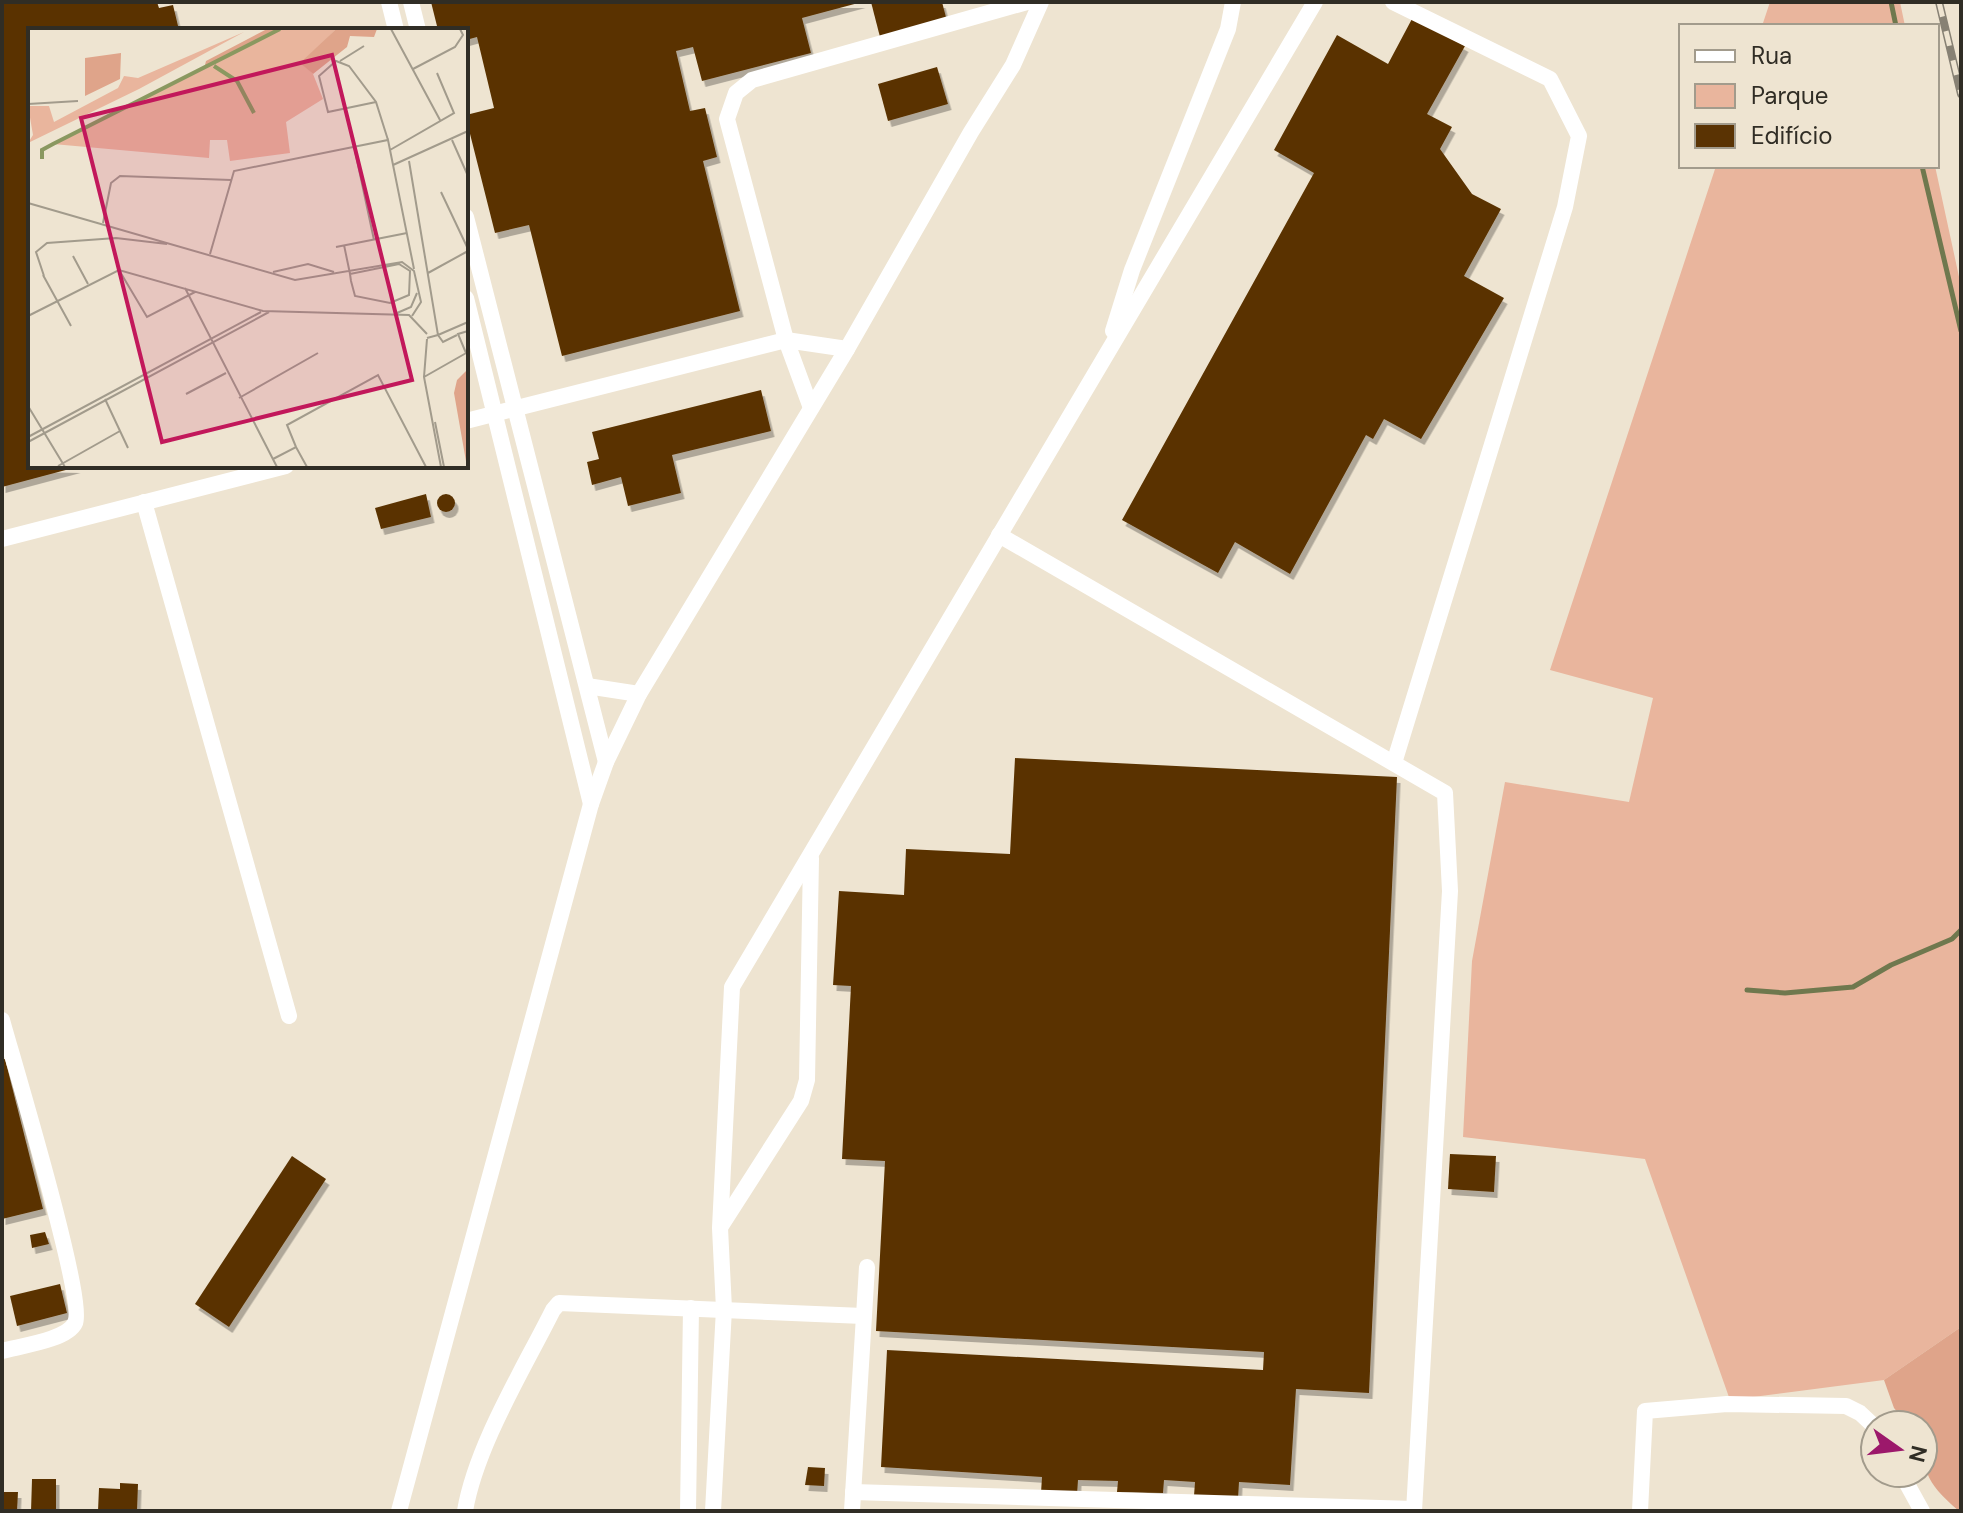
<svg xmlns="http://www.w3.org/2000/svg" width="1963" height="1513" viewBox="0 0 1963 1513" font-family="'DM Sans',sans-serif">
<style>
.green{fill:#e9b59d}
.forest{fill:#dfa48a}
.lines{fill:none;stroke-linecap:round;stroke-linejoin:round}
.stream{stroke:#6f784e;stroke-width:5}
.building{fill:#5a3303;filter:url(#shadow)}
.minor{stroke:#fff;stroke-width:16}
.rail-casing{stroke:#878174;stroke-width:8}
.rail{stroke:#eee4d1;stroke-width:5;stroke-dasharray:15;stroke-linecap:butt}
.inset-river{fill:none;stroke:#8a9860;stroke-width:4}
.inset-road{fill:none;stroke:#a29b8c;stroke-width:2}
.view{fill:#c2185b;fill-opacity:0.15;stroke:#c2185b;stroke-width:4}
.inset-edge{fill:none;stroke:#302d25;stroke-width:4}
</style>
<defs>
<filter id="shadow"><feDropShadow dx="3.5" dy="6" stdDeviation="0" flood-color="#0004"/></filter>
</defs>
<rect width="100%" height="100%" fill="#eee4d1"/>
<!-- green -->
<g class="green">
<polygon points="1770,2 1900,2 1905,26 1762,26"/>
<polygon points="1716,166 1935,166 1961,286 1961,1327 1884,1380 1730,1400 1645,1159 1463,1137 1472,961 1505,782 1629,802 1653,698 1550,670"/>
</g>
<!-- forest -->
<path class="forest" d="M1961,1327V1511H1959C1923,1480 1923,1471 1923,1425H1908L1894,1408L1884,1380Z"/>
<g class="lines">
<!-- stream -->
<g class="stream">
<polyline points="1891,2 1896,26"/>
<polyline points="1922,166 1961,331"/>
<polyline points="1747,990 1785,993 1853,987 1891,965 1952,939 1961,930"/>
</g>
</g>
<!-- building -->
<g class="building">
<polygon points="2,2 157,2 159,8 173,5 179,30 30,30 30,466 77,467 2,487"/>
<polygon points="431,2 862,2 802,18 811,53 702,81 693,47 676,51 690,111 705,108 717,157 703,161 740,311 562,356 529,225 495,233 466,118 466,115 494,108 477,37 466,40 466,30 438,30"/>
<polygon points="871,2 942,2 947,21 880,37"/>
<polygon points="1413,17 1465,46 1427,114 1452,127 1440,149 1472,194 1501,209 1464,276 1504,298 1421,439 1384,419 1373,439 1366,435 1290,574 1235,542 1218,573 1122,520 1314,173 1274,150 1337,35 1388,64"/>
<polygon points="937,67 948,104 888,121 878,84"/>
<polygon points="761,390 771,431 672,455 681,493 628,506 621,477 592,485 587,462 599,459 592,432"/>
<circle cx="446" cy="503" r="9"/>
<polygon points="426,494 431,517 381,529 375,508"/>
<polygon points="1015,758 1397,777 1369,1393 1296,1389 1290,1485 1239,1482 1238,1499 1194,1496 1195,1482 1164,1480 1163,1493 1117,1492 1118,1481 1078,1480 1077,1495 1041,1493 1042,1477 881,1467 887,1350 1263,1370 1264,1352 876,1331 885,1161 842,1159 851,986 833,985 839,891 904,895 906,849 1010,854"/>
<polygon points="5,1059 43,1209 2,1219 2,1060"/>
<polygon points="1450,1154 1496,1156 1494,1192 1448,1189"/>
<polygon points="292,1156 326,1179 229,1327 195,1304"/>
<polygon points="45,1232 49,1244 32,1248 30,1235"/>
<polygon points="60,1284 67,1313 17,1326 10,1296"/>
<polygon points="808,1467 825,1468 824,1486 805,1485"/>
<polygon points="32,1479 56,1479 56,1511 31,1511"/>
<polygon points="120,1483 138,1484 137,1511 98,1511 99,1488 120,1489"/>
<polygon points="2,1492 18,1492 17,1511 2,1511"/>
</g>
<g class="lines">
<!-- minor -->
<g class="minor">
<polyline points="389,2 396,30"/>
<polyline points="411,2 418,30"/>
<polyline points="1393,2 1550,79 1579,136 1565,207 1394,763"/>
<polyline points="466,217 606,762"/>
<polyline points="466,298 591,804"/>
<polyline points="1113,331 1132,270 1228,29 1233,2"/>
<polyline points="811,408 786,340 727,119 736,93 752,80 1027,2"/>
<polyline points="466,421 786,340 847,349"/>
<polyline points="144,502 289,1016"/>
<polyline points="999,535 1445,793 1450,891 1414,1511"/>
<polyline points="2,539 286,466"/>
<polyline points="587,686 639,694"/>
<path d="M2,1020C13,1060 86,1301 75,1323C67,1340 20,1346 2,1351"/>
<polyline points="721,1226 801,1101 807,1080 811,858"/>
<polyline points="1901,1473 1922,1511"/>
<polyline points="853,1492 1414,1509"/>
<polyline points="399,1511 591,804 606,762 639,694 847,349 971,132 1013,65 1041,2"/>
<path d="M465,1511C476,1446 523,1370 553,1310L559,1303L863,1316"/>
<polyline points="688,1511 691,1308"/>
<polyline points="713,1511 724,1309 720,1228 732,987 1315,2"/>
<polyline points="852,1511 867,1267"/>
<polyline points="1640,1511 1645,1411 1727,1404 1846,1406 1860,1413 1875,1427"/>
</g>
<defs>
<polyline id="rail" points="1939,2 1961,94"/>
</defs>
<!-- rail casing -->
<use href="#rail" class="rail-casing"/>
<!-- rail -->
<use href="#rail" class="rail"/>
</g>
<!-- overview -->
<g transform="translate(28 28)">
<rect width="440" height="440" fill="#eee4d1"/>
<path d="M253,1H308L273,35L285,46L295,71L258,94L262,125L202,133L199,112H182L181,130L25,116ZM216,4L111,61L0,115L5,107L0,78H21L26,94L90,60L96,48L110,50Z" fill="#e9b59d"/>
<path d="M239,1H253L176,41L178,33ZM308,1H349L346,9L322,8L319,19L285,46L272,35ZM93,25L92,51L57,68V30ZM440,341V439H439L426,365L429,352Z" fill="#dfa48a"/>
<path class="inset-river" d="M186,38L209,53L226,85M14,131V122L25,116L252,1"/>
<path class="inset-road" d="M363,1L412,92M312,33L336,18M385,41L427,19L435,7L432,1M348,74L300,84L291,48L308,33L321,38L348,74L360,112M0,76L50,73M424,112L440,148M326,118L346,212M362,122L426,85L409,45M381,133L410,307L399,310M365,137L440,103M413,164L440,221M0,175L267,252L374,234L386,243L393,274L384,288M75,195L83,155L92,148L203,152M316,217L321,241L322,246L323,253L327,268L362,275L381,267L382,243L371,236L322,246M308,219L379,205M182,226L206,143L360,112L386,241M45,228L60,256M91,242L119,289L167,264M245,244L280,236L306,244M400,245L440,223M15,247L43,298M16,248L8,224L19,215L88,210L139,216M157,260L249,439M369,285L383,279L389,265M0,288L91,242L235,283L381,287L399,306M410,307L440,294M410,307L415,314L429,307M399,311L396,349L413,439M438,325L430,306L440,303M396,349L440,324M158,366L198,345M211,370L290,325M77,371L100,420M0,378L37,439M407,394L416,439M0,409L233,284M0,414L241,284M268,419L259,397L350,347L398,439M245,431L268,419L279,439M30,438L92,403"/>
<path class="view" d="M304,27L384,352L134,414L53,90Z"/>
<rect width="440" height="440" class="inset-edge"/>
</g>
<!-- border -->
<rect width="1963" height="1513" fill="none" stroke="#302d25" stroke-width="8"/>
<!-- legend -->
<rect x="1679" y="24" width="260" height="144" fill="#eee4d1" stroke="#a29b8c" stroke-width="2"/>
<rect x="1695" y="50" width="40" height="12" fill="#ffffff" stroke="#a29b8c" stroke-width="2"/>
<text x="1751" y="64" font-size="24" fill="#302d25">Rua</text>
<rect x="1695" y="84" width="40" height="24" fill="#e9b59d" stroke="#a29b8c" stroke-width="2"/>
<text x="1751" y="104" font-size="24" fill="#302d25">Parque</text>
<rect x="1695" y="124" width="40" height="24" fill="#5a3303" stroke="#a29b8c" stroke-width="2"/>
<text x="1751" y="144" font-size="24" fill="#302d25">Edifício</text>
<!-- north arrow -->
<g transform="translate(1899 1449) rotate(104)"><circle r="38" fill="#eee4d1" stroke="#a29b8c" stroke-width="2"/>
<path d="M0-6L14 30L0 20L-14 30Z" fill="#9c186b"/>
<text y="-12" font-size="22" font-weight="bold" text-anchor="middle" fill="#302d25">N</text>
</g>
</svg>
